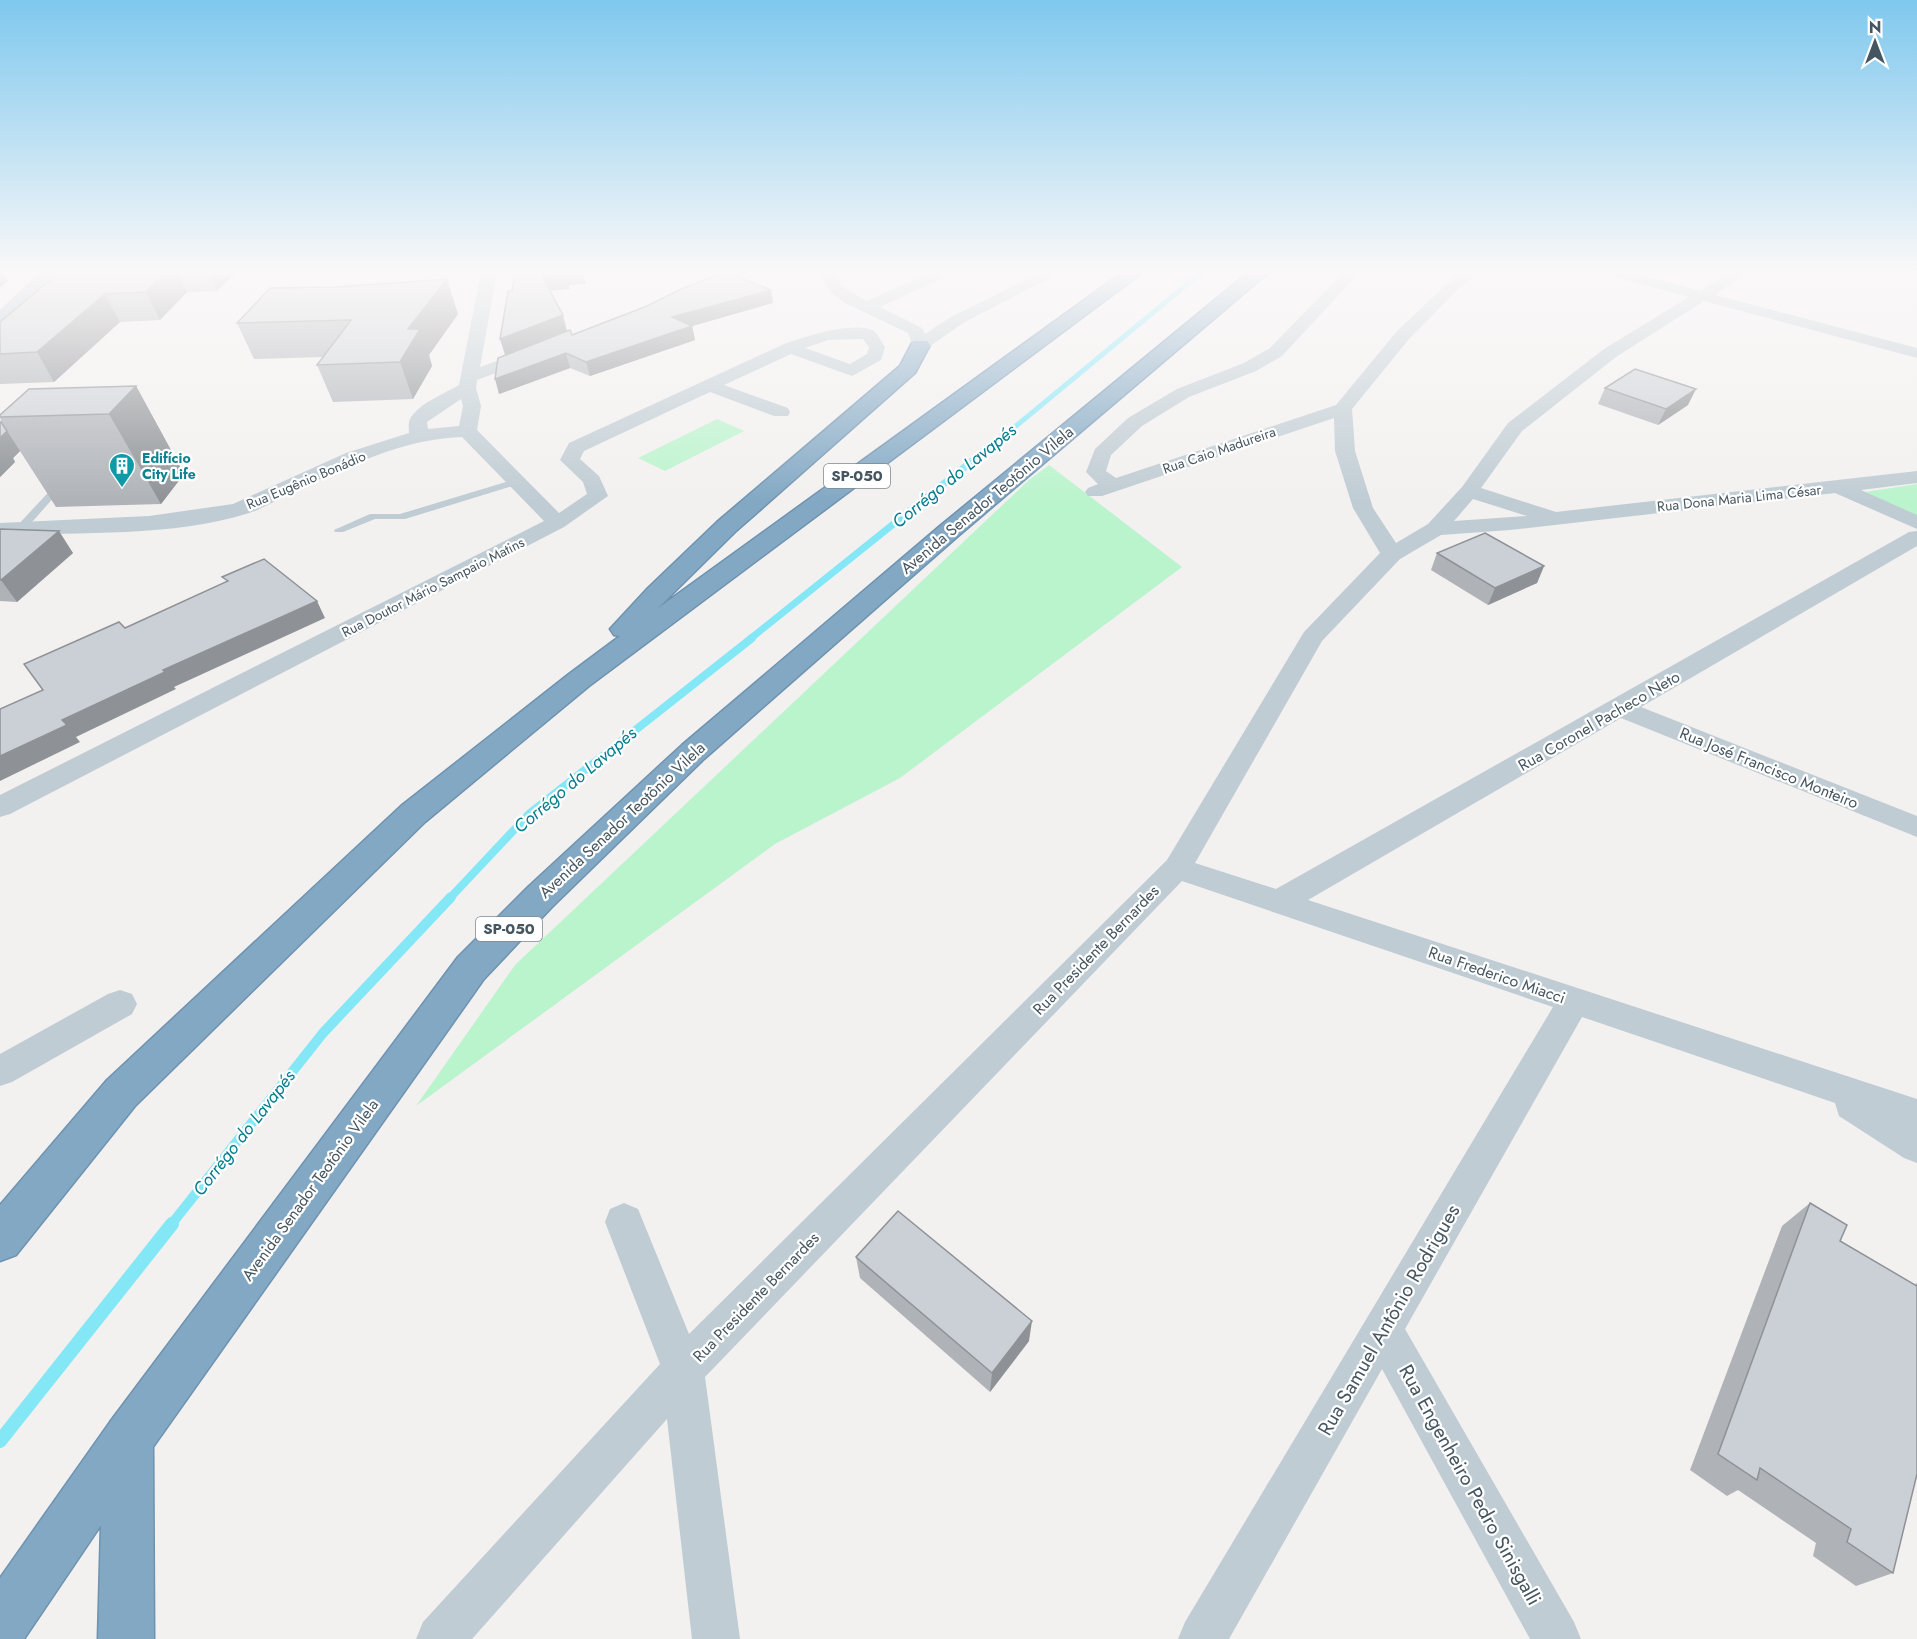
<svg xmlns="http://www.w3.org/2000/svg" width="1917" height="1639" viewBox="0 0 1917 1639" font-family="Jost,sans-serif">
<style>
.green{fill:#baf4cc}
.lines{fill:none;stroke-linecap:round;stroke-linejoin:round}
.stream-far4{stroke:#83e7f6;stroke-width:5}
.stream-far3{stroke:#83e7f6;stroke-width:7}
.stream-far2{stroke:#83e7f6;stroke-width:8}
.stream-far1{stroke:#83e7f6;stroke-width:10}
.stream{stroke:#83e7f6;stroke-width:14}
.highway-casing{stroke:#6e93b0;stroke-width:3}
.lane{fill:#bfccd3;fill-rule:evenodd}
.street{fill:#bfccd3;fill-rule:evenodd}
.primary{fill:#adc2d2;fill-rule:evenodd}
.highway{fill:#82a8c4;fill-rule:evenodd}
.wall{fill:#afb3b8}
.shaded-wall{fill:#8e9296}
.building{fill:#cbd0d6;stroke:#8e9296;stroke-width:1.5}
.labels{text-anchor:middle;dominant-baseline:central;stroke-width:4.5;stroke-linejoin:round;paint-order:stroke}
.far-street-label{font-size:14px;fill:#465660;stroke:#fff}
.far-culture-label{font-size:14px;font-weight:bold;fill:#0d838f;stroke:#fff;text-anchor:start}
.shield{fill:#fff;stroke:#7e8990;stroke-width:1.5}
.shield-label{font-size:15px;font-weight:bold;fill:#465660}
.street-label{font-size:16px;fill:#465660;stroke:#fff}
.water-label{font-size:18px;font-style:italic;fill:#047d8e;stroke:#fff}
.near-street-label{font-size:20px;fill:#465660;stroke:#fff}
</style>
<rect width="100%" height="100%" fill="#f3f0f0"/>
<!-- green -->
<g class="green">
<polygon points="717,419 744,431 665,471 638,458"/>
<polygon points="1049,465 1182,567 900,778 775,844 416,1106 515,965 1029,480"/>
<polygon points="1917,484 1917,516 1865,492"/>
</g>
<g class="lines">
<!-- stream-far4 -->
<polyline class="stream-far4" points="1005,435 1202,272"/>
<!-- stream-far3 -->
<polyline class="stream-far3" points="750,639 1007,433"/>
<!-- stream-far2 -->
<polyline class="stream-far2" points="450,898 529,814 752,638"/>
<!-- stream-far1 -->
<polyline class="stream-far1" points="170,1226 323,1033 451,897"/>
<!-- stream -->
<polyline class="stream" points="0,1441 172,1224"/>
<defs>
<g id="highway">
<polygon points="1123,272 1143,272 589,686 425,822 135,1106 16,1255 0,1261 0,1205 107,1080 401,806 569,674 620,636 614,635 610,629 648,588 717,522 900,366 913,341 927,341 930,345 915,373 735,532 657,609"/>
<polygon points="1249,272 1269,272 958,536 704,759 552,907 484,979 153,1447 154,1639 98,1639 101,1525 24,1639 0,1639 0,1578 110,1422 458,957 528,887 682,745 940,526"/>
</g>
</defs>
<!-- highway casing -->
<use href="#highway" class="highway-casing"/>
<!-- lane -->
<g class="lane">
<polygon points="516,479 519,480 519,484 405,519 375,519 343,532 335,532 334,530 370,514 400,514"/>
<polygon points="60,482 63,483 63,487 25,530 17,530 17,526 57,483"/>
</g>
<!-- street -->
<g class="street">
<path d="M481,272H497L480,367L533,348L539,349L542,353L539,357L477,380L476,388L481,406L477,430L559,513L587,494L583,482L560,460L569,443L784,344C803,337 855,320 874,331C878,334 882,343 885,347L881,360L852,376L791,354L724,385L788,408L790,412L788,416H774L710,392L584,451L580,459L599,476L608,496L564,527L10,814L0,817V795L544,521L462,437C401,439 345,468 290,493C277,500 264,508 249,513C173,537 80,532 0,535V523L149,516L233,504L346,453L409,433C409,428 408,423 410,419C419,403 444,394 459,385ZM856,339H863L869,347L867,354L850,364L805,348L828,340ZM461,399L463,406L459,426L428,429L427,422Z"/>
<polygon points="725,272 746,272 744,275 701,292 691,292 688,289 691,286"/>
<polygon points="820,272 835,272 841,286 867,301 932,272 951,272 949,275 880,307 922,328 925,334 951,317 1042,272 1061,272 963,323 926,349 914,349 908,333 845,303 829,291"/>
<path d="M1344,272H1360L1282,356L1256,371L1189,397L1142,426L1111,455L1106,471L1116,478L1336,405L1397,331L1449,282L1463,272H1480L1459,288L1409,339L1352,409L1355,451L1373,508L1396,543L1428,524L1462,487L1508,423L1604,349L1689,297L1606,275L1604,272H1629L1700,291L1730,272H1748L1715,295L1917,348V358L1704,301L1616,357L1522,431L1481,488L1556,512L1917,471V483L1861,490L1917,515V529L1835,493L1510,530L1441,535L1400,559L1322,641L1195,863L1276,889L1909,532L1917,531V546L1641,707L1917,816V837L1621,718L1308,900L1917,1099V1163L1904,1158L1839,1116L1835,1103L1582,1017L1405,1329L1574,1622L1581,1639H1530L1382,1369L1229,1639H1178L1185,1622L1553,1007L1182,881L705,1377L740,1639H692L667,1419L472,1639H416L423,1622L660,1364L605,1222L610,1209L624,1203L638,1209L689,1334L1167,860L1304,632L1380,553L1353,508L1335,451L1334,418L1102,496H1088L1085,492L1088,488L1098,484L1086,472L1095,449L1128,418L1177,389L1244,363L1270,348ZM1473,499L1527,516L1454,521Z"/>
<polygon points="120,990 132,994 137,1004 132,1014 12,1082 0,1086 0,1054 108,994"/>
</g>
<!-- primary -->
<polygon class="primary" points="40,272 59,272 7,324 0,326 0,310"/>
<!-- highway -->
<use href="#highway" class="highway"/>
</g>
<!-- wall -->
<g class="wall">
<polygon points="60,272 237,272 217,291 187,292 160,320 120,322 54,382 0,384 0,322"/>
<polygon points="773,303 692,326 695,340 590,376 570,368 499,394 572,335"/>
<polygon points="458,314 429,355 432,366 413,399 333,402 317,365 323,357 254,359 237,323"/>
<polygon points="136,386 184,474 161,504 56,507 20,451 13,458 15,462 0,477 1,422 0,415"/>
<polygon points="1605,388 1688,405 1658,425 1598,404"/>
<polygon points="0,529 73,553 17,602 0,601"/>
<polygon points="1437,553 1544,566 1537,583 1488,605 1431,570"/>
<polygon points="1810,1203 1840,1241 1914,1285 1917,1283 1917,1474 1893,1573 1856,1586 1813,1556 1816,1543 1738,1490 1727,1496 1690,1470 1782,1226"/>
<polygon points="856,1257 1029,1341 990,1392 860,1278"/>
</g>
<!-- shaded-wall -->
<g class="shaded-wall">
<polygon points="0,272 2,272 8,281 0,288"/>
<polygon points="166,272 178,272 187,292 160,320 146,292"/>
<polygon points="209,272 237,272 217,291"/>
<polygon points="566,272 583,272 586,284 569,285 570,289 546,291 542,276"/>
<polygon points="447,279 458,314 429,355 432,366 413,399 400,362 408,329"/>
<polygon points="771,290 773,303 692,326 695,340 590,376 586,362 672,317"/>
<polygon points="105,294 120,322 54,382 37,352"/>
<polygon points="563,315 567,331 505,355 500,339"/>
<polygon points="566,353 570,368 499,394 495,379"/>
<polygon points="136,386 184,474 161,504 109,414"/>
<polygon points="1696,389 1688,405 1658,425 1666,409"/>
<polygon points="7,431 20,451 13,458 15,462 0,477 0,438"/>
<polygon points="59,531 73,553 17,602 1,580"/>
<polygon points="1544,566 1537,583 1488,605 1495,588"/>
<polygon points="317,601 325,618 174,687 176,689 76,737 80,742 0,781 0,756 62,720 163,670"/>
<polygon points="1032,1321 1029,1341 990,1392 992,1373"/>
</g>
<!-- building -->
<g class="building">
<polygon points="60,272 166,272 146,292 105,294 37,352 0,354 0,322"/>
<polygon points="515,272 566,272 566,274 542,276 563,315 500,339 508,291 512,291"/>
<polygon points="726,272 771,290 672,317 692,326 586,362 566,353 495,379 498,358 570,330 572,335 647,306 681,289"/>
<polygon points="447,279 408,329 420,329 400,362 317,365 351,320 237,323 270,288 336,287"/>
<polygon points="1635,369 1696,389 1666,409 1605,388"/>
<polygon points="136,386 109,414 0,417 0,415 29,389"/>
<polygon points="0,422 1,422 7,431 0,438"/>
<polygon points="0,529 59,531 1,580 0,580"/>
<polygon points="1485,533 1544,566 1495,588 1437,553"/>
<polygon points="264,559 317,601 163,670 165,672 62,720 67,725 0,756 0,709 43,690 24,664 119,622 125,628 228,581 222,577"/>
<polygon points="1810,1203 1847,1225 1840,1241 1917,1286 1917,1474 1893,1573 1847,1542 1851,1529 1760,1468 1757,1480 1718,1454"/>
<polygon points="898,1211 1032,1321 992,1373 856,1257"/>
</g>
<!-- sky -->
<linearGradient id="sky" x2="0" y2="1"><stop stop-color="#7fc8ee"/><stop offset="0.54" stop-color="#faf8f8"/><stop offset="1" stop-color="#faf8f8" stop-opacity="0"/></linearGradient>
<rect width="1917" height="502" fill="url(#sky)"/>
<!-- icons -->
<defs>
<symbol id="building-pin" viewBox="-11 -11 22 30"><path d="M0 17L-7.5 6A9.5 9.5 0 1 1 7.5 6Z" fill="#0f9aa8" stroke="#fff"/><path d="M-4-6H4V6H1V3H-1V6H-4ZM-2.5-4.3h1.7v1.8h-1.7ZM.8-4.3h1.7v1.8H.8ZM-2.5-1h1.7V.8h-1.7ZM.8-1h1.7V.8H.8Z" fill="#fff"/></symbol>
</defs>
<g fill-rule="evenodd">
<use href="#building-pin" x="107" y="451" width="30" height="40"/>
</g>
<g class="labels">
<!-- far-street labels -->
<g class="far-street-label">
<text transform="translate(1219 450) rotate(-19)">Rua Caio Madureira</text>
<text transform="translate(306 480) rotate(-23)">Rua Eugênio Bonádio</text>
<text transform="translate(1739 498) rotate(-6)">Rua Dona Maria Lima César</text>
<text transform="translate(433 587) rotate(-27)">Rua Doutor Mário Sampaio Matins</text>
</g>
<!-- far-culture labels -->
<g class="far-culture-label">
<text x="142" y="458">Edifício<tspan x="142" dy="16">City Life</tspan></text>
</g>
<!-- shield labels -->
<g class="shield">
<rect x="824" y="464" width="66" height="24" rx="4.5"/>
<rect x="476" y="917" width="66" height="24" rx="4.5"/>
</g>
<g class="shield-label">
<text x="857" y="476">SP-050</text>
<text x="509" y="929">SP-050</text>
</g>
<!-- street labels -->
<g class="street-label">
<text transform="translate(987 500) rotate(-40)">Avenida Senador Teotônio Vilela</text>
<text transform="translate(1599 721) rotate(-30)">Rua Coronel Pacheco Neto</text>
<text transform="translate(1769 768) rotate(22)">Rua José Francisco Monteiro</text>
<text transform="translate(622 820) rotate(-43)">Avenida Senador Teotônio Vilela</text>
<text transform="translate(1096 950) rotate(-46)">Rua Presidente Bernardes</text>
<text transform="translate(1497 975) rotate(19)">Rua Frederico Miacci</text>
<text transform="translate(310 1190) rotate(-54)">Avenida Senador Teotônio Vilela</text>
<text transform="translate(756 1297) rotate(-46)">Rua Presidente Bernardes</text>
</g>
<!-- water labels -->
<g class="water-label">
<text transform="translate(954 476) rotate(-39)">Corrégo do Lavapés</text>
<text transform="translate(575 780) rotate(-40)">Corrégo do Lavapés</text>
<text transform="translate(244 1133) rotate(-52)">Corrégo do Lavapés</text>
</g>
<!-- near-street labels -->
<g class="near-street-label">
<text transform="translate(1389 1320) rotate(-60)">Rua Samuel Antônio Rodrigues</text>
<text transform="translate(1470 1485) rotate(61)">Rua Engenheiro Pedro Sinisgalli</text>
</g>
</g>
<!-- north arrow -->
<g transform="translate(1875 42)" stroke="#ffffff" stroke-width="4.5" paint-order="stroke">
<path d="M0-4.5L10 22L0 15L-10 22Z" fill="#465660"/>
<text y="-9" font-size="16" font-weight="bold" text-anchor="middle" fill="#465660">N</text>
</g>
</svg>
